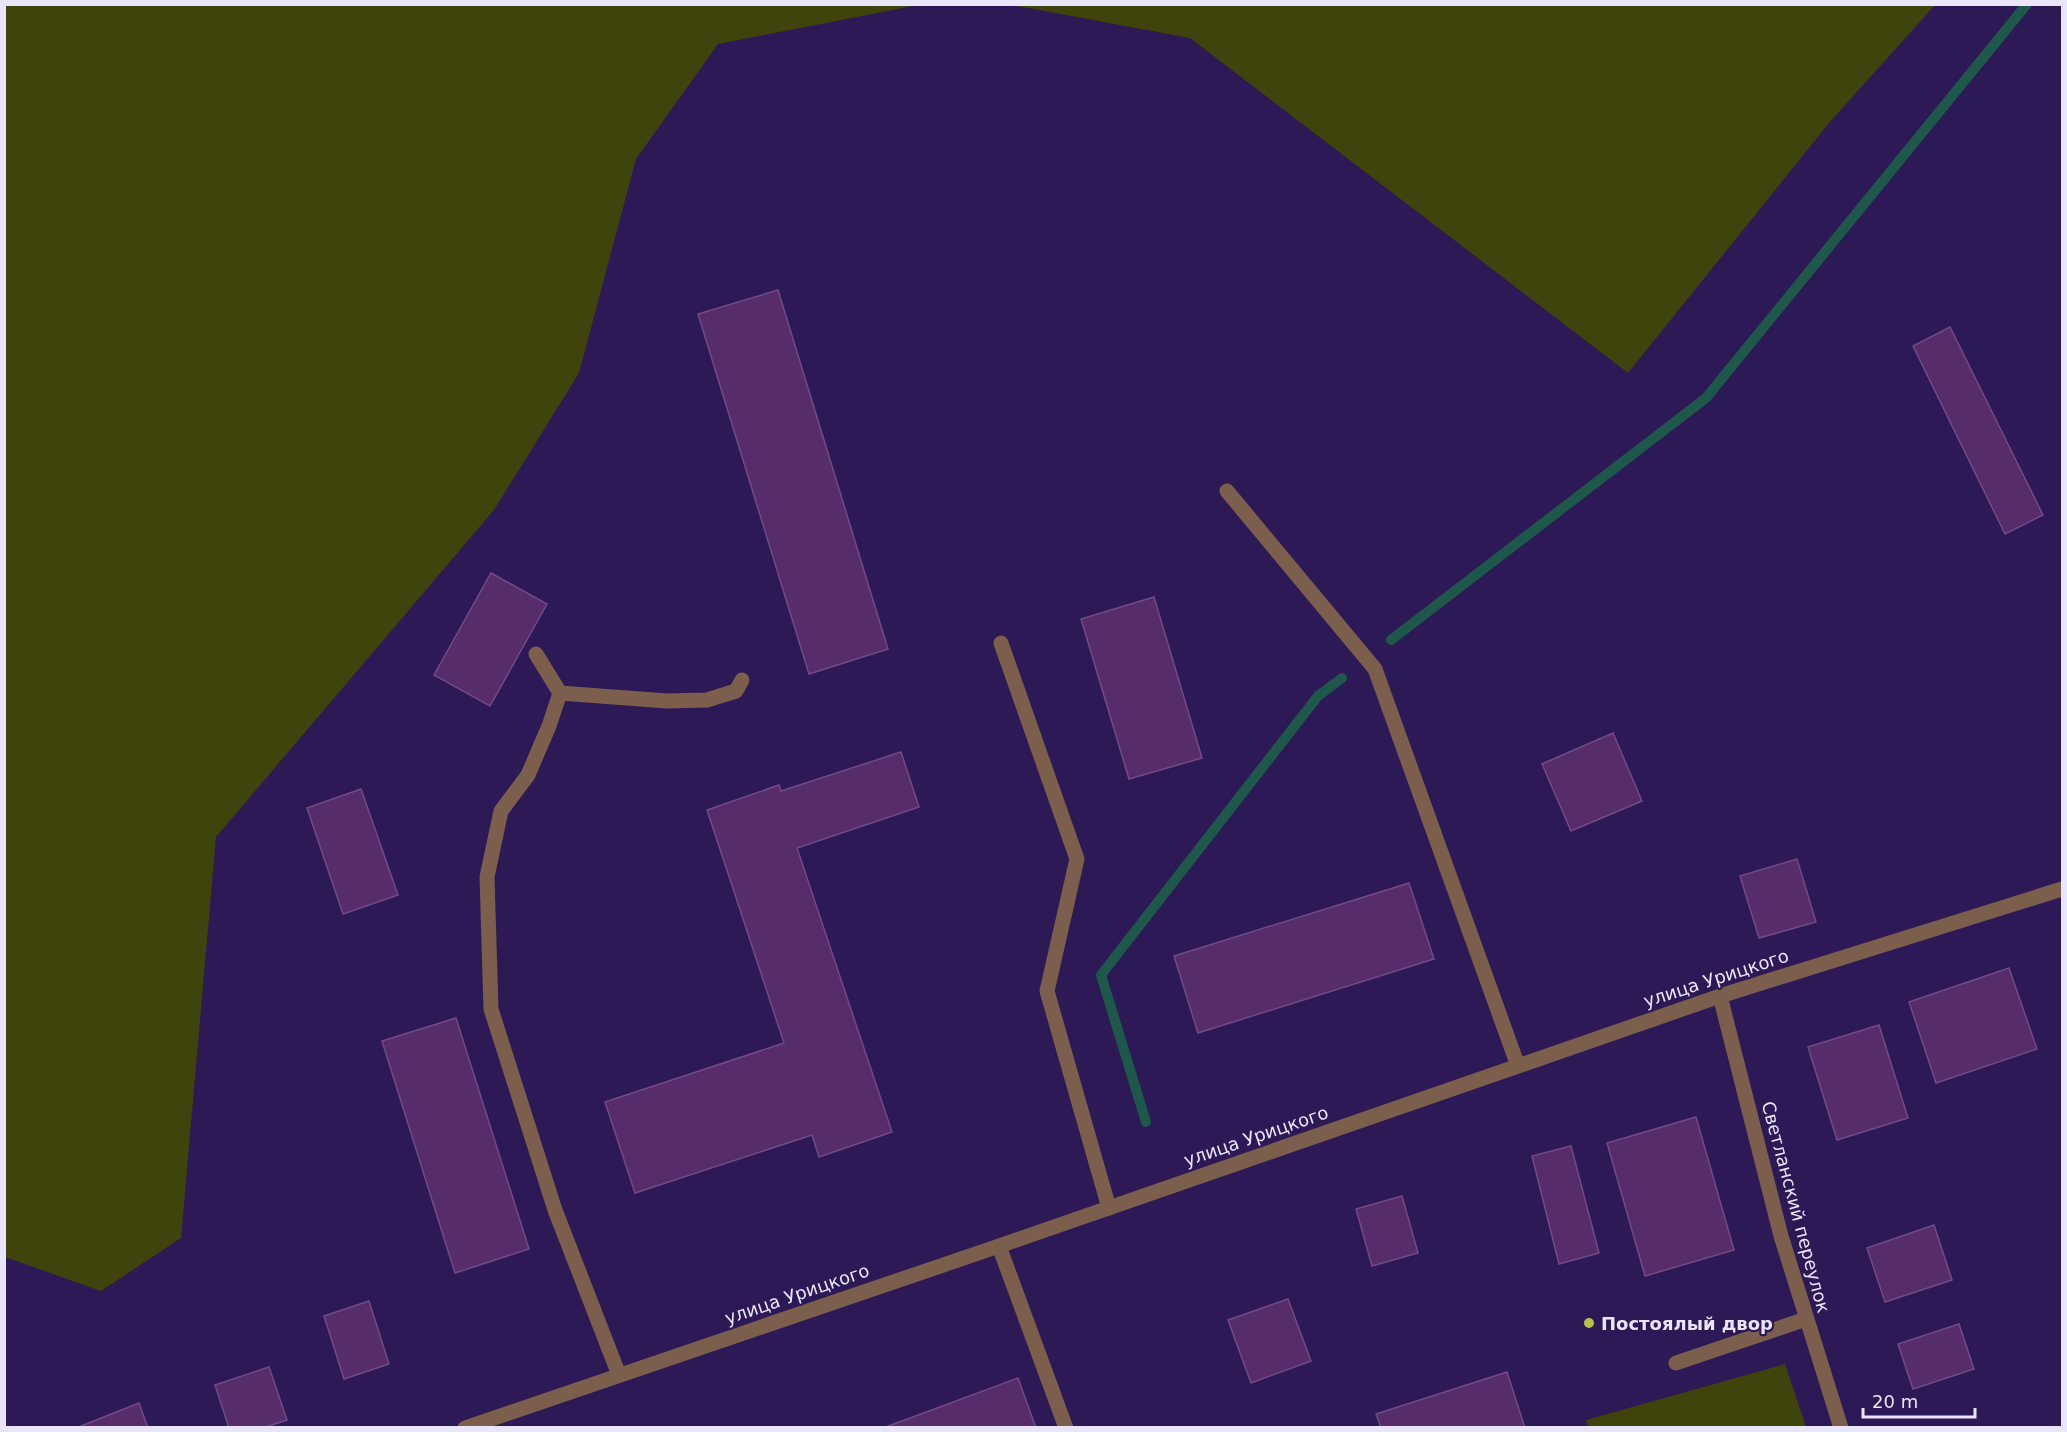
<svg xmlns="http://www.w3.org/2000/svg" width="2067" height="1432" viewBox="0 0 2067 1432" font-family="'DejaVu Sans',sans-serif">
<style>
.green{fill:#3f430c}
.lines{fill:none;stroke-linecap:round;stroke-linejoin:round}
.stream{stroke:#1d584a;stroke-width:10}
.building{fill:#562d6a;stroke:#724a86;stroke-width:1.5}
.service{stroke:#7b5e4c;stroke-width:15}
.minor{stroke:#7b5e4c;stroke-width:15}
.poi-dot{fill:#b7c148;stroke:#2d1956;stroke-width:2}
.labels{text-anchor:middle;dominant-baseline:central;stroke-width:4.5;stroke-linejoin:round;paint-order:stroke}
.street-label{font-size:18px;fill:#e9e5fb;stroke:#2d1956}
.poi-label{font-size:18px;font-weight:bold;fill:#e9e5fb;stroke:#2d1956;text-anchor:start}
</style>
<rect width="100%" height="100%" fill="#2d1956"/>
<!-- green -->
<g class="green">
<polygon points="5,4 918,5 718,44 636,159 579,373 494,510 216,837 181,1238 101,1291 5,1257"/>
<polygon points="1012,5 1935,5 1829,123 1628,373 1190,38"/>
<polygon points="1785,1364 1806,1427 1589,1428 1586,1420"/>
</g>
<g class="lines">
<!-- stream -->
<g class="stream">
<polyline points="1391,640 1706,398 2027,4"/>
<polyline points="1146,1122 1101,975 1318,696 1342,678"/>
</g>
</g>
<!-- building -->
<g class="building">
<polygon points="778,290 888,649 809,674 698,314"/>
<polygon points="1950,327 2043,515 2005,534 1913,346"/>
<polygon points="491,573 547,604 490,706 434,675"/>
<polygon points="1154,597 1202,758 1129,779 1081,619"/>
<polygon points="1613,733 1642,801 1571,831 1542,764"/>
<polygon points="901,752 919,807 797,848 892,1132 819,1157 812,1135 635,1193 605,1102 784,1043 707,810 779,785 781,791"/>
<polygon points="361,789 398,895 343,914 307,808"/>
<polygon points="1797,859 1816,922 1759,938 1740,876"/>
<polygon points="1409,883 1434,959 1198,1033 1174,956"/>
<polygon points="2009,968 2037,1049 1936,1083 1909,1002"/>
<polygon points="456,1018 529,1249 455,1273 382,1041"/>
<polygon points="1879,1025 1908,1118 1837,1140 1808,1047"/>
<polygon points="1696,1117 1734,1250 1645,1276 1607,1143"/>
<polygon points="1571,1146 1599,1253 1559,1264 1532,1156"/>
<polygon points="1402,1196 1418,1253 1372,1266 1356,1209"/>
<polygon points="1934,1225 1952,1280 1885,1302 1867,1248"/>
<polygon points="1288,1299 1311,1361 1251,1383 1228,1320"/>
<polygon points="369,1301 389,1364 344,1379 324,1316"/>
<polygon points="1959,1324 1974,1369 1913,1389 1898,1344"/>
<polygon points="269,1367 287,1420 263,1428 229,1428 215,1385"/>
<polygon points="1507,1372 1525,1428 1381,1428 1376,1414"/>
<polygon points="1018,1378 1036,1428 883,1428"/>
<polygon points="139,1403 148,1428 76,1428"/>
</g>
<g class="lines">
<!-- service -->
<polyline class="service" points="1676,1363 1806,1319"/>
<!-- minor -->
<g class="minor">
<polyline points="1227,491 1375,669 1518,1066"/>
<polyline points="1001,643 1077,859 1047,991 1109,1208"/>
<polyline points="536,654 560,693 549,726 528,775 501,811 487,877 491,1009 555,1210 619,1375"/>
<polyline points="560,693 667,701 707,700 736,691 742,680"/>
<polyline points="1720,996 1781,1236 1841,1428"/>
<polyline points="999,1246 1066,1428"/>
<polyline points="465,1428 999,1246 1720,996 2062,889"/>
</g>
</g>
<!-- markers -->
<circle class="poi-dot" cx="1589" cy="1323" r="6"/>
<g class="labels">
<!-- street labels -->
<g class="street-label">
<text transform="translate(1716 978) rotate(-18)">улица Урицкого</text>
<text transform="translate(1256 1136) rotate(-19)">улица Урицкого</text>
<text transform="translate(1796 1207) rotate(75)">Светланский переулок</text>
<text transform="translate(797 1294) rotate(-19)">улица Урицкого</text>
</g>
<!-- poi labels -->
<g class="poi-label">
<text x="1601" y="1323">Постоялый двор</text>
</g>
</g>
<!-- border -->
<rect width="2067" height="1432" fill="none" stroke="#e9e5fb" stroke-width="12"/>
<!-- scale -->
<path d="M1863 1408v9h112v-9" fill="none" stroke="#e9e5fb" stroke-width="3"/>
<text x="1872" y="1408" font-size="18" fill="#e9e5fb" stroke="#2d1956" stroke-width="4.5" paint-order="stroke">20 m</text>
</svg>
